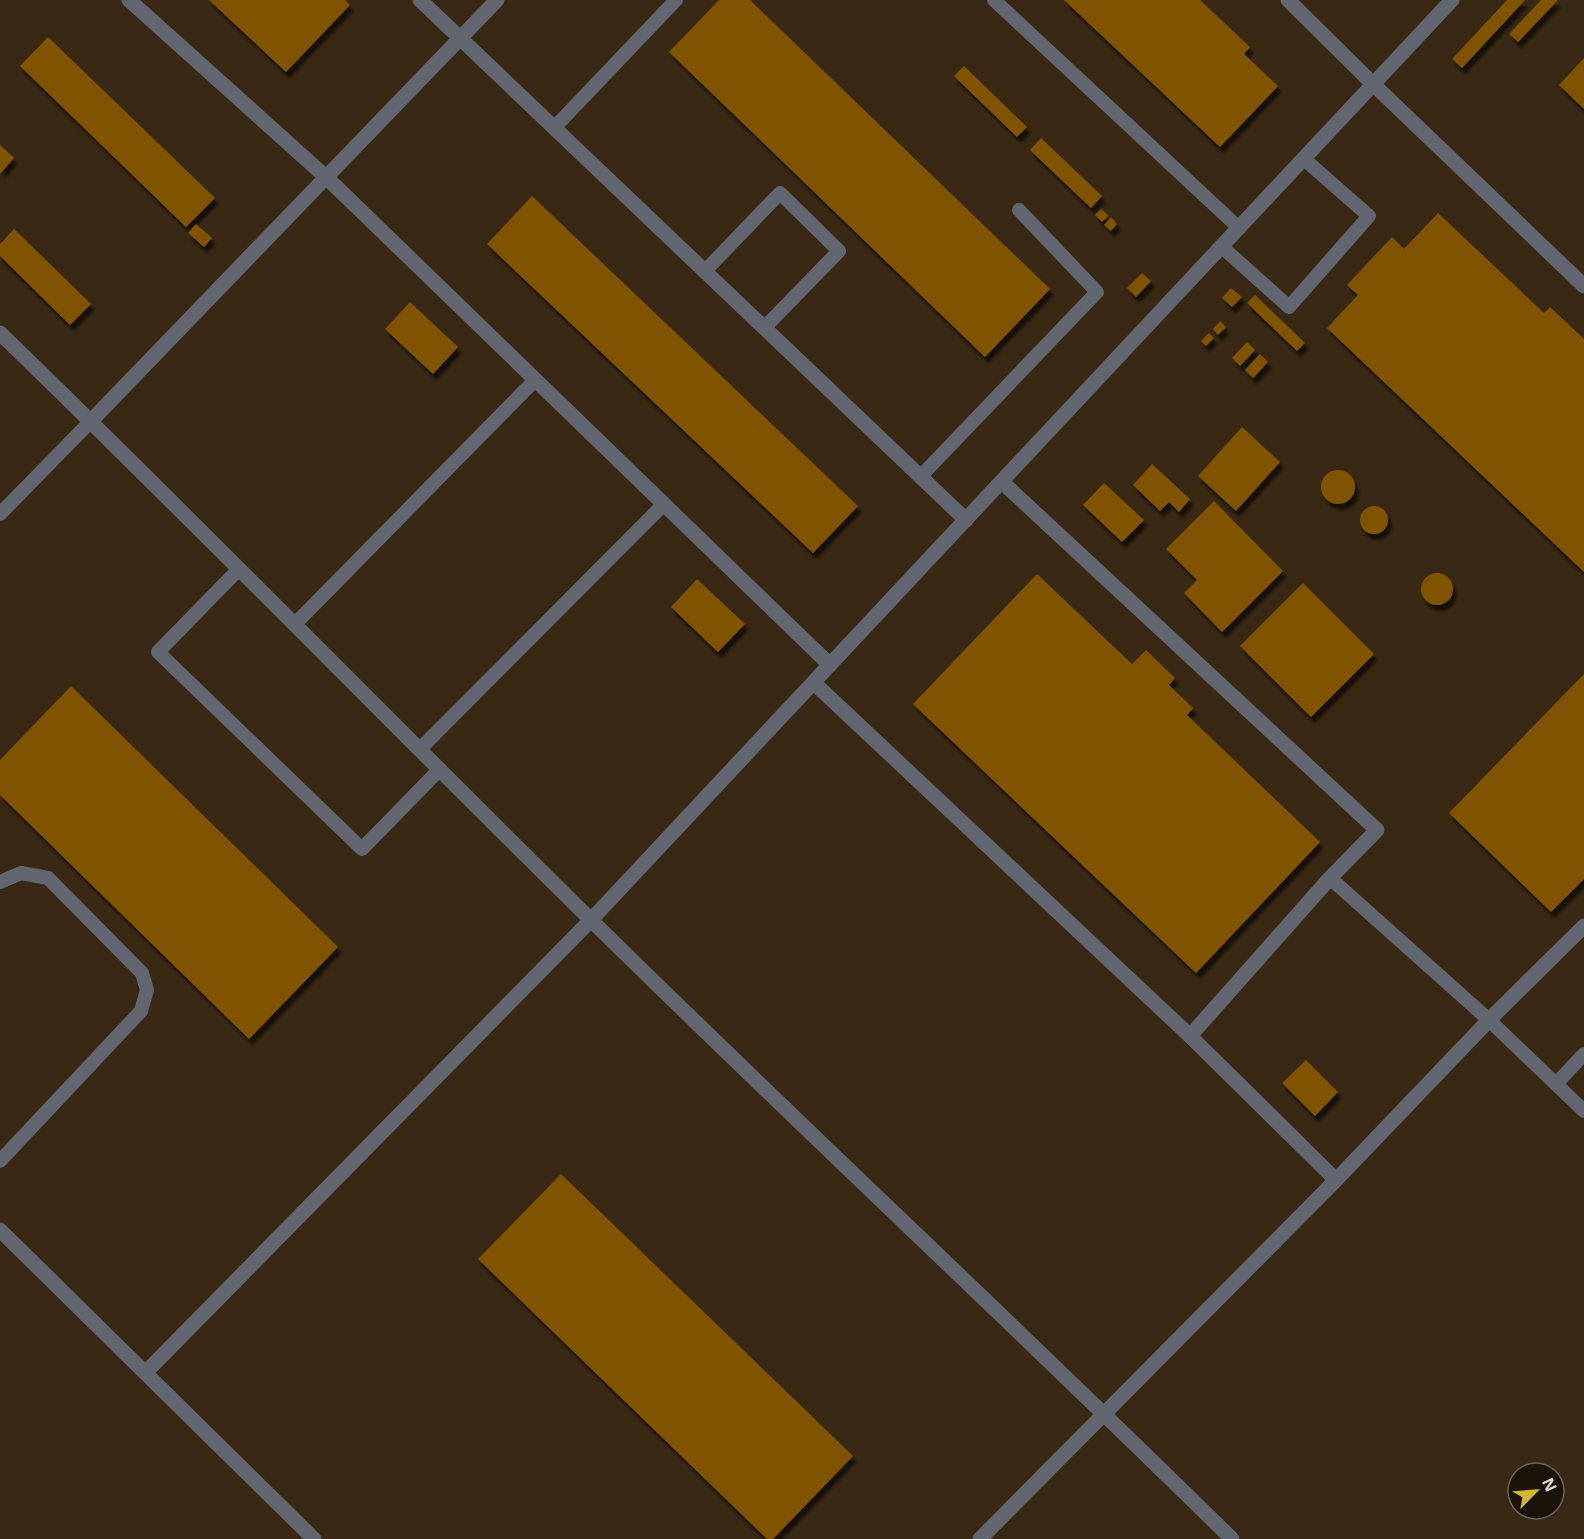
<svg xmlns="http://www.w3.org/2000/svg" width="1584" height="1539" viewBox="0 0 1584 1539" font-family="'Noto Sans',sans-serif">
<style>
.building{fill:#805203;filter:url(#shadow)}
.lines{fill:none;stroke-linecap:round;stroke-linejoin:round}
.service{stroke:#616671;stroke-width:14}
.minor{stroke:#616671;stroke-width:15}
</style>
<defs>
<filter id="shadow"><feDropShadow dx="3.5" dy="6" stdDeviation="1.5" flood-color="#0009"/></filter>
</defs>
<rect width="100%" height="100%" fill="#382814"/>
<!-- building -->
<g class="building">
<polygon points="209,0 345,0 350,5 286,72"/>
<polygon points="719,0 750,0 1050,289 985,357 669,52"/>
<polygon points="1064,0 1200,0 1250,47 1244,54 1278,86 1220,147"/>
<polygon points="1507,0 1525,0 1462,68 1452,59"/>
<polygon points="1541,0 1558,0 1518,42 1509,34"/>
<polygon points="48,37 215,198 186,227 20,66"/>
<polygon points="1584,58 1584,109 1559,85"/>
<polygon points="964,66 1027,127 1017,137 954,76"/>
<polygon points="1041,138 1102,196 1091,208 1030,150"/>
<polygon points="0,145 14,158 0,174"/>
<polygon points="532,196 858,506 813,553 487,244"/>
<polygon points="1101,209 1109,216 1102,222 1095,215"/>
<polygon points="1438,213 1544,313 1550,307 1584,339 1584,572 1327,328 1358,295 1347,285 1392,237 1404,249"/>
<polygon points="1111,217 1117,224 1111,231 1104,225"/>
<polygon points="196,224 212,238 204,247 188,233"/>
<polygon points="14,229 91,304 70,325 0,256 0,244"/>
<polygon points="1142,273 1151,281 1136,297 1127,288"/>
<polygon points="1231,288 1242,297 1232,307 1222,298"/>
<polygon points="1255,295 1305,343 1297,351 1247,303"/>
<polygon points="410,302 458,347 433,374 385,329"/>
<polygon points="1220,321 1226,327 1218,335 1213,329"/>
<polygon points="1209,333 1214,338 1206,346 1201,341"/>
<polygon points="1247,342 1255,350 1240,366 1232,358"/>
<polygon points="1260,354 1268,362 1253,378 1245,370"/>
<polygon points="1242,427 1280,462 1236,511 1198,476"/>
<polygon points="1152,464 1190,499 1179,512 1169,502 1160,511 1133,485"/>
<circle cx="1338" cy="487" r="17"/>
<polygon points="1104,483 1144,520 1122,542 1083,505"/>
<polygon points="1214,501 1283,571 1222,632 1184,593 1197,580 1166,549"/>
<circle cx="1374" cy="520" r="14"/>
<circle cx="1437" cy="589" r="16"/>
<polygon points="1037,574 1132,664 1146,650 1175,678 1169,685 1193,708 1187,715 1320,842 1196,973 913,704"/>
<polygon points="697,579 745,624 718,652 671,607"/>
<polygon points="1303,583 1374,654 1311,717 1240,646"/>
<polygon points="1584,674 1584,879 1551,912 1449,813"/>
<polygon points="71,686 338,947 249,1039 0,795 0,760"/>
<polygon points="1306,1060 1338,1092 1315,1116 1282,1083"/>
<polygon points="561,1174 853,1456 773,1539 767,1539 478,1259"/>
</g>
<g class="lines">
<!-- service -->
<g class="service">
<polyline points="994,0 1239,228"/>
<polyline points="554,128 676,0"/>
<polyline points="1221,246 1289,307 1369,216 1304,159"/>
<polyline points="705,271 780,193 839,251 764,328"/>
<polyline points="920,477 1097,292 1019,210"/>
<polyline points="0,514 91,421"/>
<polyline points="239,569 158,652 362,849 440,769"/>
<polyline points="295,624 535,380"/>
<polyline points="420,749 664,504"/>
<polyline points="1330,878 1489,1020 1584,1111"/>
<polyline points="0,882 21,873 48,878 142,973 147,990 141,1011 0,1161"/>
<polyline points="1556,1084 1584,1054"/>
</g>
<!-- minor -->
<g class="minor">
<polyline points="129,0 327,178 830,665"/>
<polyline points="420,0 966,520"/>
<polyline points="1288,0 1373,84 1584,286"/>
<path d="M0,333C199,526 393,725 590,919C802,1128 1020,1330 1232,1539"/>
<polyline points="91,421 497,0"/>
<polyline points="1002,482 1377,830 1330,878 1190,1036"/>
<polyline points="814,683 1190,1036 1336,1180"/>
<polyline points="0,1230 314,1539"/>
<polyline points="146,1372 591,920 1452,0"/>
<polyline points="980,1539 1336,1180 1489,1020 1584,926"/>
</g>
</g>
<!-- north arrow -->
<g transform="translate(1536 1491) rotate(65)"><circle r="28" fill="#1a130a" stroke="#6b6258" stroke-width="1.5"/>
<path d="M0-4.5L10 22L0 15L-10 22Z" fill="#d2b736"/>
<text y="-9" font-size="16" font-weight="bold" text-anchor="middle" fill="#e4d9cd">N</text>
</g>
</svg>
